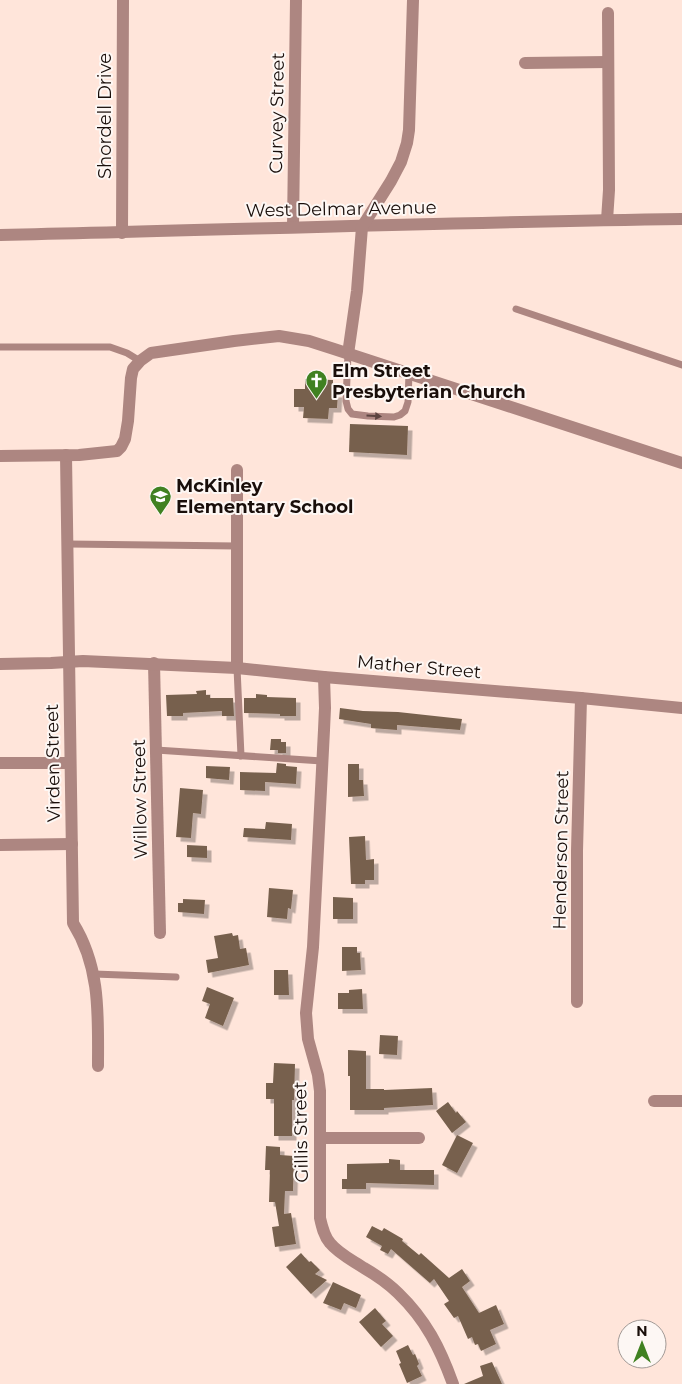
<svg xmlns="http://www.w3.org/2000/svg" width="682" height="1384" viewBox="0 0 682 1384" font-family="Montserrat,sans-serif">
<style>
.building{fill:#77614e;filter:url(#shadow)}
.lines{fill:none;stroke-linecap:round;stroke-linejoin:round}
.service{stroke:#ad8681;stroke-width:7}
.minor{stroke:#ad8681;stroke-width:12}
.tertiary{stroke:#ad8681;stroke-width:12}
.oneway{fill:#5c4440}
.labels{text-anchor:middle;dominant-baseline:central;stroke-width:4;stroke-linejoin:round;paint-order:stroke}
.street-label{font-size:18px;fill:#190e0a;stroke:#fdf7f4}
.poi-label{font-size:18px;font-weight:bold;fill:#190e0a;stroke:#fdf7f4;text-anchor:start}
</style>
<defs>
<filter id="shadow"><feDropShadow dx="4.5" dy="4.5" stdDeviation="0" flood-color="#0004"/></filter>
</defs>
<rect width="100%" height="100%" fill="#ffe5da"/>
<!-- building -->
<g class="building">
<polygon points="305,379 333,380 333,393 338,393 337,408 329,408 328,419 303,418 304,407 294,407 294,389 305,389"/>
<polygon points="350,424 408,426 407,455 349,452"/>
<polygon points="206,690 206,695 210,695 210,698 233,698 234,716 222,716 222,711 183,713 183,716 167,716 166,695 197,694 196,691"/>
<polygon points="256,694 267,695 267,697 296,698 296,716 280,716 280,714 244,713 244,698 256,698"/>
<polygon points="340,708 363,711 398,712 462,719 460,730 397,725 397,730 371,728 371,724 339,719"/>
<polygon points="271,739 281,739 281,742 286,742 286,753 278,753 278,750 270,750"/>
<polygon points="277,763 286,764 286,766 297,767 296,784 265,782 265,791 240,790 240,772 276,773"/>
<polygon points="348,764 359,764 359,780 363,780 364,796 348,797"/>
<polygon points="206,766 230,767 229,780 206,778"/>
<polygon points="180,788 203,790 201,814 193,813 191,838 176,837"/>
<polygon points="266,822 292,824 291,840 243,837 244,828 265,829"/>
<polygon points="365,836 366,860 374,859 374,880 365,880 365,884 351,884 349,837"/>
<polygon points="187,845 207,846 207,858 187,857"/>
<polygon points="269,888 293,890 291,909 288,908 287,919 267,917"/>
<polygon points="333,897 353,898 353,919 333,919"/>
<polygon points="183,899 205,900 204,914 178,912 178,903 183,903"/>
<polygon points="232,933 233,936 238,935 240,949 246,948 249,965 208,973 206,960 218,958 214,936"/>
<polygon points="342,947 357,947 357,953 360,953 361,970 342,971"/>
<polygon points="274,970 288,970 289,995 274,995"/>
<polygon points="207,987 234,998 223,1026 205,1018 210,1004 202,1001"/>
<polygon points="362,989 363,1009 338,1009 338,993 349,993 349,990"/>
<polygon points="380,1035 398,1036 397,1055 379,1054"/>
<polygon points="348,1050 366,1051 366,1089 384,1089 384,1090 432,1088 433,1105 384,1108 384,1110 350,1110 350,1076 348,1076"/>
<polygon points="274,1063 295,1064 294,1100 292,1100 292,1136 274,1136 274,1099 266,1099 266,1083 273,1083"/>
<polygon points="448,1102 456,1113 457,1111 466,1122 452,1133 436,1111"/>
<polygon points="457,1135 473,1143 457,1173 442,1165"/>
<polygon points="266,1146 280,1147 280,1155 294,1156 293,1191 285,1191 284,1214 291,1213 296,1244 275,1247 272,1227 279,1226 275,1202 269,1202 270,1170 265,1170"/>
<polygon points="389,1159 400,1160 400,1170 434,1170 434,1185 366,1183 366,1189 342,1189 342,1179 347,1179 347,1164 389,1163"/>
<polygon points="372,1226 382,1231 384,1228 403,1239 402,1241 419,1255 421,1253 449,1278 462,1269 470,1281 462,1287 479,1313 496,1305 504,1324 490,1330 496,1344 481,1351 478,1344 475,1345 472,1337 468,1339 458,1316 454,1318 444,1304 449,1301 434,1279 430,1283 391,1249 388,1254 380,1250 382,1246 366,1237"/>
<polygon points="301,1253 309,1262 311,1261 320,1270 315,1274 327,1280 311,1294 286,1267"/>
<polygon points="333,1282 361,1295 356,1308 344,1303 341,1310 323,1303"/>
<polygon points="375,1308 386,1321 382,1324 393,1336 381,1347 359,1322"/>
<polygon points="408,1345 413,1355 415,1354 419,1364 417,1366 422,1376 407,1383 399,1364 401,1363 396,1351"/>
<polygon points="492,1362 502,1384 464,1384 483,1376 480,1366"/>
</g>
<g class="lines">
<!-- service -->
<g class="service">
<polyline points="516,309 682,365"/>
<polyline points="0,347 110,347 127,353 140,361"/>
<polyline points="348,354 346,401 348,409 352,414 368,416 394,417 400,415 405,411 408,402 409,373"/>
<polyline points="68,544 237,546"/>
<polyline points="237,668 241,756"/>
<polyline points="156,750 322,761"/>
<polyline points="94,974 176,977"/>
</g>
<!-- minor -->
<g class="minor">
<polyline points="525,63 608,62"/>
<polyline points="607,220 609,190 608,13"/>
<polyline points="293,227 296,0"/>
<polyline points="122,233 123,0"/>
<path d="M0,235C227,230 455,222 682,219"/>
<polyline points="348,354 357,291 362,227 391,181 401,162 407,143 409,130 413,0"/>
<path d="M66,455L73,923C101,968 98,1016 98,1066"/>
<polyline points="237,470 237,668"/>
<polyline points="154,663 160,933"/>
<polyline points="0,664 51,663 83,661 237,668 324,677 581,698 682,708"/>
<path d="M324,677L325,708L324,730L313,947L306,1013L308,1039L318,1075L320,1091V1218C322,1227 324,1236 330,1243C339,1254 352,1260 364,1268C376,1275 388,1283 398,1293C426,1320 440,1348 453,1384"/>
<polyline points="0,763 70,763"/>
<polyline points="0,845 72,844"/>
<polyline points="577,1002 577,851 581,698"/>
<polyline points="654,1101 682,1101"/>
<polyline points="321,1138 419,1138"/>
</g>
<!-- tertiary -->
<polyline class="tertiary" points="0,456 79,455 117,451 121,447 125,439 128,421 131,378 133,369 140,361 151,353 234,341 279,336 309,341 334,349 682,463"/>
</g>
<!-- one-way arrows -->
<defs><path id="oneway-solid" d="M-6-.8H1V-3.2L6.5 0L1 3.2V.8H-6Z" transform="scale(1.25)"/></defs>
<use class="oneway" href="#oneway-solid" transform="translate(374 416) rotate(3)"/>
<!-- icons -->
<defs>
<symbol id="church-pin" viewBox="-11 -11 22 30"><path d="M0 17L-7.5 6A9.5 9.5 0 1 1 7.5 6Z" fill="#408121" stroke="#fdf7f4"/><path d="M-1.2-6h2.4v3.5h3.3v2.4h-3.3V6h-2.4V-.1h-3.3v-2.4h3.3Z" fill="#fff"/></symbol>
<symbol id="school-pin" viewBox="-11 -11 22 30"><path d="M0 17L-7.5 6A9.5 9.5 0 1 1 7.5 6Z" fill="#408121" stroke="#fdf7f4"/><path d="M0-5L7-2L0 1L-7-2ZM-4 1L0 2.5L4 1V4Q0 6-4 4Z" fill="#fff"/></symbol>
</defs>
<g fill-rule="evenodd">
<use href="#church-pin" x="304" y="368" width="25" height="34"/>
<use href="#school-pin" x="148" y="484" width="25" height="34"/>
</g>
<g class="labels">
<!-- street labels -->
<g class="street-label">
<text transform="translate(277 113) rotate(-89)">Curvey Street</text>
<text transform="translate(105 116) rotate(-90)">Shordell Drive</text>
<text transform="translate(341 209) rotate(-1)">West Delmar Avenue</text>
<text transform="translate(419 667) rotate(5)">Mather Street</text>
<text transform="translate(53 763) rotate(-91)">Virden Street</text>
<text transform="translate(140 799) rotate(-91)">Willow Street</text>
<text transform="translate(561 850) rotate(-89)">Henderson Street</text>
<text transform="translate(301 1132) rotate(-91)">Gillis Street</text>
</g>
<!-- poi labels -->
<g class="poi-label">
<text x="332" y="371">Elm Street<tspan x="332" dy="21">Presbyterian Church</tspan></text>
<text x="176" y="486">McKinley<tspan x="176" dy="21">Elementary School</tspan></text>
</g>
</g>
<!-- north arrow -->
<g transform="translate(642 1344)"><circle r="24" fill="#fdf7f4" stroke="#a29a96"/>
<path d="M0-4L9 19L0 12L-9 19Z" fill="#408121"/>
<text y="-8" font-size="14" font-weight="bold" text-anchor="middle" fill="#190e0a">N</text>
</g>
</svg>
